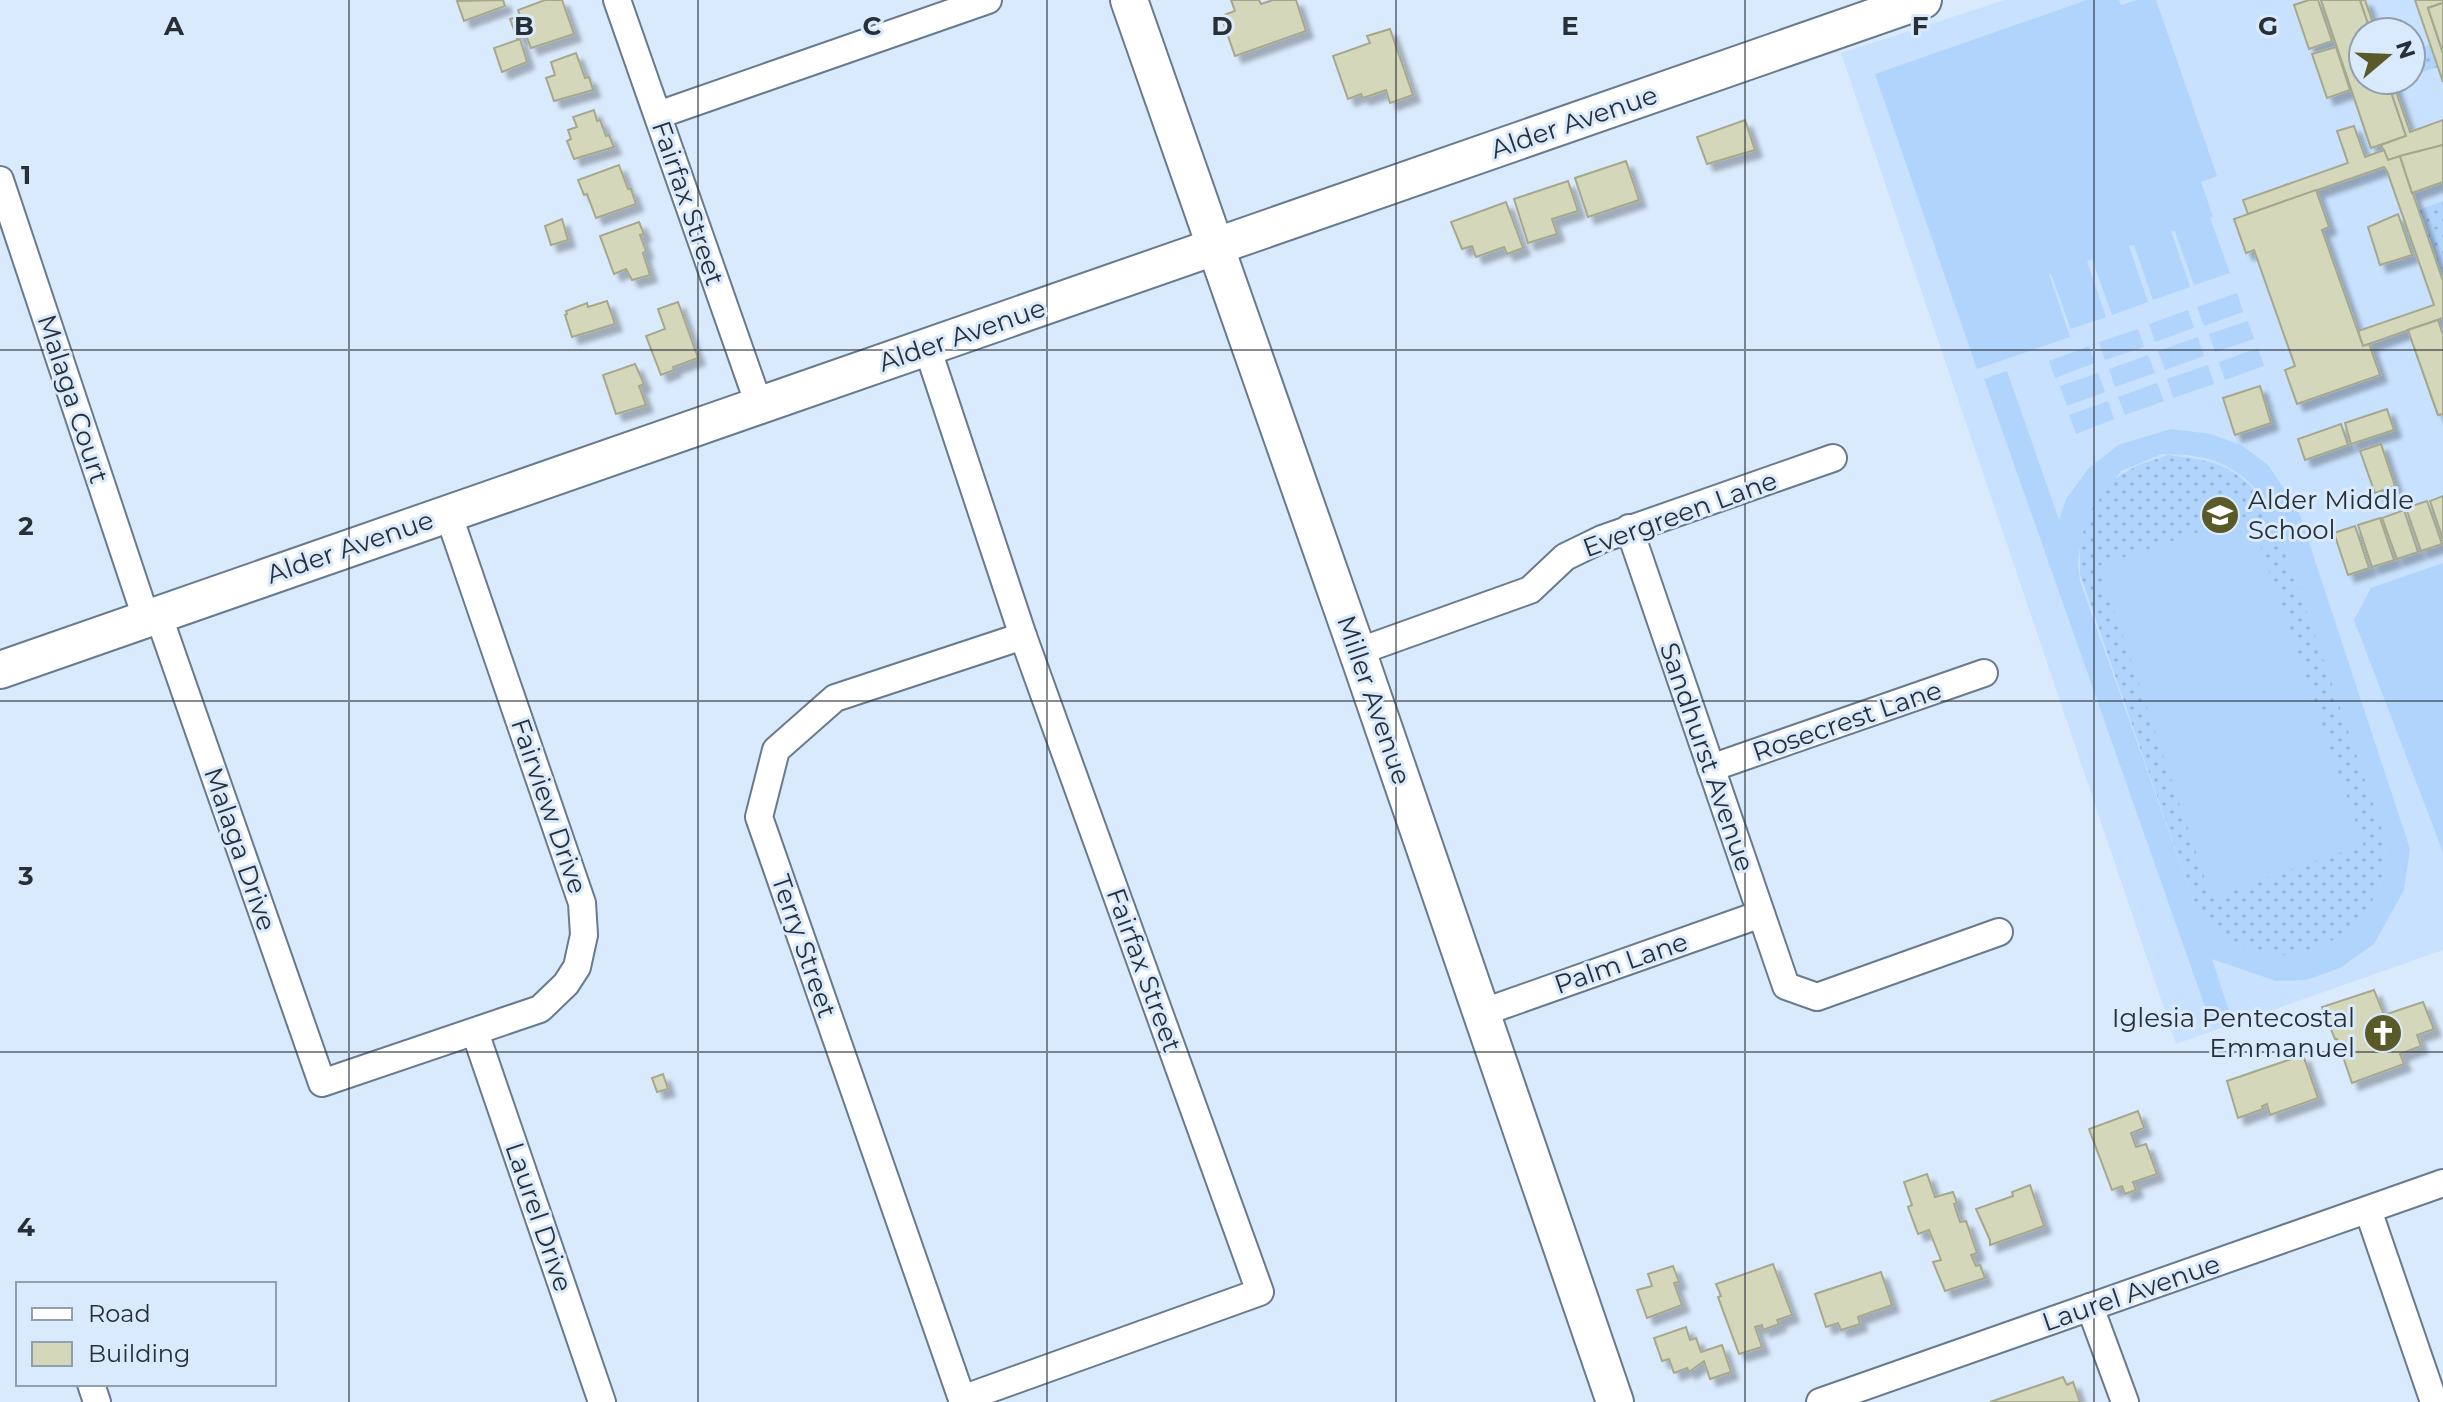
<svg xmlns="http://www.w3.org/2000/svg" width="2443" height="1402" viewBox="0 0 2443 1402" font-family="Montserrat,sans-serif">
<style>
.built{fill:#c8e1fe;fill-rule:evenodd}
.grass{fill:url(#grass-dots)}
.pitch{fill:#b0d4fc;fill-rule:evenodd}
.building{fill:#d5d7bb;stroke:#a6a88d;stroke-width:2;filter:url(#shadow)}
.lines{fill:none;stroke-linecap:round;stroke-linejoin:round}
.street-casing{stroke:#687a8e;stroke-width:30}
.secondary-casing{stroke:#687a8e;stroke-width:40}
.street{stroke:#fff;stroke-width:26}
.secondary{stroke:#fff;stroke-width:36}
.grid{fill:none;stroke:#272f37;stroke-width:2;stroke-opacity:0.55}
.labels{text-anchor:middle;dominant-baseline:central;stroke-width:6;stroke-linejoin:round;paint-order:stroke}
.street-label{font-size:26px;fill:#272f37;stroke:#daeafd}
.poi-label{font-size:26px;fill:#272f37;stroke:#daeafd;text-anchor:start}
.grid-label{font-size:26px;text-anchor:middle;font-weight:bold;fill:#272f37;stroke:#daeafd;stroke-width:6;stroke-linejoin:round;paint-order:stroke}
</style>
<defs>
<pattern id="grass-dots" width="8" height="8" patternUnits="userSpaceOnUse" patternTransform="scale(2)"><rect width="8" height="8" fill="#b0d4fc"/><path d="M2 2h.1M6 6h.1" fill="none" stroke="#97b6d9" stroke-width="1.8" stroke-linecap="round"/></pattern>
<filter id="shadow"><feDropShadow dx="7" dy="7" stdDeviation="2" flood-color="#0004"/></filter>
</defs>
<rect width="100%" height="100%" fill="#daeafd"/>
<!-- built -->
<path class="built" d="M2005,0H2443V950L2176,1044L1841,53ZM2363,32H2411V80H2363Z"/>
<!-- grass -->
<g class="grass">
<polygon points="2413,27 2420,48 2430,45 2438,67 2411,76 2411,32 2399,32"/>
<polygon points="2443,201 2443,274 2440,275 2418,210"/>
<path d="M2168,455C2221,461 2236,467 2271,508L2384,834L2386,859L2379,889L2363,917L2340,937L2314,949L2287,956L2241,946L2215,929L2194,903L2080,574V540L2091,510L2111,481L2138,465Z"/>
</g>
<!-- pitch -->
<g class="pitch">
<polygon points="2087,0 2119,0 2121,5 2137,0 2156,0 2217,176 2201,182 2213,217 2210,218 2230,273 2194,285 2175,231 2171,231 2190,287 2153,300 2134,245 2129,246 2148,302 2112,315 2092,259 2087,261 2106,317 2071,329 2051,274 2049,274 2070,337 1977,369 1875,74"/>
<polygon points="2237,293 2243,312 2204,326 2197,307"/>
<polygon points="2188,310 2194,328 2155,342 2149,324"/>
<polygon points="2248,321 2254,339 2215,352 2209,334"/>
<polygon points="2138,329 2144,347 2105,360 2099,342"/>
<polygon points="2198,337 2204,356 2165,370 2158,351"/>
<polygon points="2089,346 2095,363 2055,378 2049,361"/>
<polygon points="2258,348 2264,366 2225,380 2219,362"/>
<polygon points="2148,355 2155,373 2115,387 2109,369"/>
<polygon points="2208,365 2214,384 2173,398 2167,379"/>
<path d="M2007,371L2059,520L2066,499L2088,469L2118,445L2171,429L2211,434L2243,446L2269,466L2299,512L2410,849L2404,890L2374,944L2340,968L2306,980L2276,981L2212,959L2229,1011L2209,1018L1984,379ZM2162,454C2214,454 2240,465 2271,508L2384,834L2386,859L2379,889L2363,917L2340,937L2314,949L2287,956L2241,946L2215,929L2194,903L2080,581L2078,563L2081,538L2091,510L2121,471Z"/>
<polygon points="2098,373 2105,392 2067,406 2060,386"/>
<polygon points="2157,383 2164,401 2125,415 2118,397"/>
<polygon points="2108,401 2114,419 2076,434 2069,415"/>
<polygon points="2250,515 2363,845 2211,897 2099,566"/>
<polygon points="2443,563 2443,852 2354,620 2371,588"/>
</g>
<!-- building -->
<g class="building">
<polygon points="503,0 505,6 464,21 457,1"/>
<polygon points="545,0 562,0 574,34 531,48 526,35 517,38 510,19 520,16 518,10"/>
<polygon points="1231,0 1259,0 1261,4 1273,0 1296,0 1306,31 1235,56 1221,16 1235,11"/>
<polygon points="2309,0 2318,0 2332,41 2309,49 2294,5"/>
<polygon points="2321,0 2360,0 2371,32 2363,32 2363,80 2387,80 2406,136 2371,148"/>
<polygon points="2321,0 2360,0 2371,32 2363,32 2363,80 2387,80 2406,136 2371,148"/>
<polygon points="2360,0 2365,0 2376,32 2371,32"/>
<polygon points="2415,0 2443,0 2443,3 2428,8 2443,53 2443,82"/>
<polygon points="2443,3 2443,53 2428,8"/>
<polygon points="2443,3 2443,53 2428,8"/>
<polygon points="1390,29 1413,95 1390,103 1386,90 1363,98 1361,94 1348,99 1333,56 1370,43 1367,36"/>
<polygon points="520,39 527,62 502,72 494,48"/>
<polygon points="2336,47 2350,90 2327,98 2312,54"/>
<polygon points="576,53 585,78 589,77 593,90 554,101 546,78 555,75 551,62"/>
<polygon points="2387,80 2392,80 2410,132 2443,120 2443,145 2388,160 2381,145 2406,136"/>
<polygon points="594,110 597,121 600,120 606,136 609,135 614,147 574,159 567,141 571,139 568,130 577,127 573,117"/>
<polygon points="1745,120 1755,150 1707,164 1697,137"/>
<polygon points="2354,126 2365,157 2384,150 2388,160 2400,156 2443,281 2443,318 2363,346 2358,331 2434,305 2387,171 2384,167 2248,214 2243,200 2348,163 2337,131"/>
<polygon points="2443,145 2443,182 2412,193 2400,156"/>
<polygon points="2443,145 2443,182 2412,193 2400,156"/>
<polygon points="1626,161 1639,200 1588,217 1575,178"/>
<polygon points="619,165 628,189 631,189 636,204 596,218 587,194 584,195 578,180"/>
<polygon points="1568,181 1578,211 1552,219 1557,234 1528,243 1514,199"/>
<polygon points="2316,190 2329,227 2322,230 2363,346 2369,344 2380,375 2297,404 2285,370 2295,366 2254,250 2246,253 2234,219"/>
<polygon points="1506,202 1523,248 1507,254 1504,247 1476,257 1472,246 1462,249 1451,222"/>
<polygon points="2398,214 2412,255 2380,265 2368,227"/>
<polygon points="562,219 568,240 551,245 545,226"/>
<polygon points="639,222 644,234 640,235 646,251 643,253 650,275 632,280 626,269 614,274 600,236"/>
<polygon points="607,301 615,324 572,337 565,315 567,314 566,311 587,303 588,307"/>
<polygon points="678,302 698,358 673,367 674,370 661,375 646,336 665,329 658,309"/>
<polygon points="2438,320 2443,335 2443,414 2438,415 2408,330"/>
<polygon points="2438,320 2443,335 2443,414 2438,415 2408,330"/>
<polygon points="635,364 644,384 639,386 646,405 616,414 603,375"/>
<polygon points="2260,386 2271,423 2235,435 2223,398"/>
<polygon points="2387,409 2394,430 2351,444 2345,423"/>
<polygon points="2341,424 2348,445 2305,460 2298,439"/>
<polygon points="2381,444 2395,486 2375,493 2360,451"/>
<polygon points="2443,496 2443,539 2430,501"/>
<polygon points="2427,501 2442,544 2421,551 2406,508"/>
<polygon points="2404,510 2418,552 2397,559 2382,518"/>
<polygon points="2380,518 2394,560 2372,567 2358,525"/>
<polygon points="2355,526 2369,568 2348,575 2334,533"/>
<polygon points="2374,990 2384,1015 2423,1002 2434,1029 2417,1035 2421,1046 2400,1054 2404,1064 2352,1083 2337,1039 2335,1039 2322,1007"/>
<polygon points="2303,1055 2318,1098 2270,1115 2267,1104 2262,1106 2263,1109 2238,1118 2227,1081"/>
<polygon points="663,1074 668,1089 657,1092 652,1078"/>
<polygon points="2138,1111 2144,1128 2131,1133 2136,1147 2146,1144 2157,1174 2133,1182 2136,1190 2125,1194 2122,1186 2112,1190 2089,1129"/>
<polygon points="1927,1174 1935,1197 1953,1192 1957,1203 1954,1204 1960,1222 1966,1221 1977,1253 1971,1255 1976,1266 1980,1265 1985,1278 1945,1291 1933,1262 1941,1260 1929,1230 1918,1234 1908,1207 1912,1205 1904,1182"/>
<polygon points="2030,1185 2044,1226 1990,1245 1990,1240 1976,1209 2013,1196 2012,1192"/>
<polygon points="1773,1264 1792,1315 1777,1320 1779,1324 1763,1330 1762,1325 1755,1327 1762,1347 1739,1354 1718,1297 1721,1296 1716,1284"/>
<polygon points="1673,1266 1679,1282 1674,1283 1682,1305 1647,1318 1637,1290 1652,1286 1648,1274"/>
<polygon points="1881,1272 1892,1305 1858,1317 1860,1324 1841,1330 1838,1323 1826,1327 1815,1294"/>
<polygon points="1686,1327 1690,1340 1696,1338 1701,1352 1722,1345 1731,1372 1710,1379 1704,1361 1689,1372 1687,1368 1674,1373 1669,1359 1662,1361 1654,1338"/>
<polygon points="2063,1377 2067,1385 2073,1382 2080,1402 1990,1402"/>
</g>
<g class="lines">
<defs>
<g id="street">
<polyline points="617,0 759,405"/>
<polyline points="658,115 988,0"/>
<polyline points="0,180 146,618"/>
<polyline points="927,347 1023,636 1260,1292 962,1399"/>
<polyline points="1629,528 1786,986 1817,997 1999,932"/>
<polyline points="158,614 322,1083 540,1009 566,984 577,967 584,935 582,903 448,513"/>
<polyline points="1357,652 1530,590 1565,557 1602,539 1833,458"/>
<polyline points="1711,768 1984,673"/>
<polyline points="1481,1013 1761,914"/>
<polyline points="475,1032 602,1402"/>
<polyline points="2368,1210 2434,1402"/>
<polyline points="2090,1307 2125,1402"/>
<polyline points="91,1384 97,1402"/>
<polyline points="963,1402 759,817 776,750 835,698 1023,636"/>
<polyline points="1820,1402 2443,1183"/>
</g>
<g id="secondary">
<polyline points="1129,0 1361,662 1615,1402"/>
<polyline points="0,670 1923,0"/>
</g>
</defs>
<!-- street casing -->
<use href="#street" class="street-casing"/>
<!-- secondary casing -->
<use href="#secondary" class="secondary-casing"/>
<!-- street -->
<use href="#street" class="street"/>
<!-- secondary -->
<use href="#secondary" class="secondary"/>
</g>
<!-- grid -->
<path class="grid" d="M349,0V1402M698,0V1402M1047,0V1402M1396,0V1402M1745,0V1402M2094,0V1402M0,350H2443M0,701H2443M0,1052H2443"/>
<!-- icons -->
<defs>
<symbol id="school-disc" viewBox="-11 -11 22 22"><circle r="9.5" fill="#595a28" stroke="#daeafd"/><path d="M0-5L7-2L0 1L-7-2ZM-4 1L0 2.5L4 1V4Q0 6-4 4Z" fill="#fff"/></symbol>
<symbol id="church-disc" viewBox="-11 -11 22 22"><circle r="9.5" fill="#595a28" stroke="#daeafd"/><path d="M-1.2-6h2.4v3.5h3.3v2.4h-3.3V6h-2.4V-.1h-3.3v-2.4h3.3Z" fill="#fff"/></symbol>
</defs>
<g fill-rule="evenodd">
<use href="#school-disc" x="2198" y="493" width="44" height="44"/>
<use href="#church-disc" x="2361" y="1011" width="44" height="44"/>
</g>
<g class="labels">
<!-- street labels -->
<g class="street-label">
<text transform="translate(1574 122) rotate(-19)">Alder Avenue</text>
<text transform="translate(688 203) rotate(71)">Fairfax Street</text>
<text transform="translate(962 335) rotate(-19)">Alder Avenue</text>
<text transform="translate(73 399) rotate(72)">Malaga Court</text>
<text transform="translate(1680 514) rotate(-20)">Evergreen Lane</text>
<text transform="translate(350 547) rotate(-19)">Alder Avenue</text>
<text transform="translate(1374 700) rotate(71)">Miller Avenue</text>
<text transform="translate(1847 721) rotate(-19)">Rosecrest Lane</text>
<text transform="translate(1707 757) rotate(71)">Sandhurst Avenue</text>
<text transform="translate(549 806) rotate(71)">Fairview Drive</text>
<text transform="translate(240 849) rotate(71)">Malaga Drive</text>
<text transform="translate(804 946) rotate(71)">Terry Street</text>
<text transform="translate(1621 963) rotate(-19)">Palm Lane</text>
<text transform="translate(1144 970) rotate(70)">Fairfax Street</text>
<text transform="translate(539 1217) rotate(71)">Laurel Drive</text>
<text transform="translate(2131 1293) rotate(-19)">Laurel Avenue</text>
</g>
<!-- poi labels -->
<g class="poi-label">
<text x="2248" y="500">Alder Middle<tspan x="2248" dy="30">School</tspan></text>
<text x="2355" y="1018" text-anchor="end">Iglesia Pentecostal<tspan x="2355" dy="30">Emmanuel</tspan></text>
</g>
</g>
<g class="grid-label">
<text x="174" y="35">A</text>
<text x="524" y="35">B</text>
<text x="872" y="35">C</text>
<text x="1222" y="35">D</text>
<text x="1570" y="35">E</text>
<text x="1920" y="35">F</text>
<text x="2268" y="35">G</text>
<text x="26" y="184">1</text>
<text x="26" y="535">2</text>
<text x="26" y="885">3</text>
<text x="26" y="1236">4</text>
</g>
<!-- legend -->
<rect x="16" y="1282" width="260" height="104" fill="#daeafd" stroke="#929fae" stroke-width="2"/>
<rect x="32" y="1308" width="40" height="12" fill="#ffffff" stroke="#929fae" stroke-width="2"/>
<text x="88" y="1322" font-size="24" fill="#272f37">Road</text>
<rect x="32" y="1342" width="40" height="24" fill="#d5d7bb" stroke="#929fae" stroke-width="2"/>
<text x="88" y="1362" font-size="24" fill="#272f37">Building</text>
<!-- north arrow -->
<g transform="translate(2387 56) rotate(71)"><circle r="38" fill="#daeafd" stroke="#929fae" stroke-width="2"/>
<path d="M0-6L14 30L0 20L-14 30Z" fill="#595a28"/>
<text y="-12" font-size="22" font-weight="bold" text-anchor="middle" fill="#272f37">N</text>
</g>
</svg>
